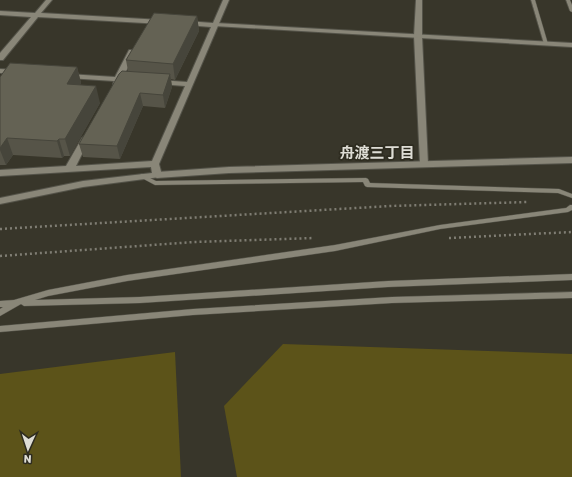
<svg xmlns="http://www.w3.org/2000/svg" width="572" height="477" viewBox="0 0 572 477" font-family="Rubik,'Noto Sans JP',sans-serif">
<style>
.green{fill:#5c5319}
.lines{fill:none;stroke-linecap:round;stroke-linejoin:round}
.lane-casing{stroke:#545349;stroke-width:1}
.street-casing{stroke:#545349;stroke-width:2}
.secondary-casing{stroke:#545349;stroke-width:2}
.path{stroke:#7f7d73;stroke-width:2.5;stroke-dasharray:2 3;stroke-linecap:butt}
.lane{fill:#898678;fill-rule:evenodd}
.street{fill:#898678;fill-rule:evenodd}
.secondary{fill:#898678;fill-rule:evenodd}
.wall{fill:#565448}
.shaded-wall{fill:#46453b}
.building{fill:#646254;stroke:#46453b}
.labels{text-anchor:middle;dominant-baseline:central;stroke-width:3.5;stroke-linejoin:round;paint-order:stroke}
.neighbourhood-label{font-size:15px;font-weight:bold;fill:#deddd5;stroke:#2e2c20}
</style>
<rect width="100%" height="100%" fill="#38362a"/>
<!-- green -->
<g class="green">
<polygon points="283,344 572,354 572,477 237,477 224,406"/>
<polygon points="175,352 181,477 0,477 0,374"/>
</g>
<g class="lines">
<defs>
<g id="lane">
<polygon points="531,0 535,0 548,44 548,45 544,44"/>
<polygon points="566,0 570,0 572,5 572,12 570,11"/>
<polygon points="142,174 156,181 366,178 368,179 370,183 559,189 572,194 572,198 558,193 367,187 365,186 363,182 155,185 140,177 139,176 140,175"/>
<polygon points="570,205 572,205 572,210 568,212 440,229 335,251 127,281 48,296 35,300 140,297 388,281 572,274 572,280 388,287 140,303 24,306 21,304 0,316 0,309 3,307 0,307 0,301 14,300 48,290 127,275 335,245 440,225 566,208"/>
<polygon points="572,292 572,298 392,303 193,315 0,332 0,326 193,309 392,297"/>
</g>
<g id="street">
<polygon points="46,0 52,0 41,13 162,20 165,22 162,24 38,17 3,60 0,60 0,53 31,17 0,15 0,11 35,13"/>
<polygon points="223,0 229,0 159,164 162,175 160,177 83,187 0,204 0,198 83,181 152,173 151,167 0,176 0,170 66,166 82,138 86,135 90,138 76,166 152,161 185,86 159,84 155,82 159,80 187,82 211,27 186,25 183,23 186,21 213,23"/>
<polygon points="416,0 422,0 422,36 428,164 424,167 420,164 414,36"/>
<polygon points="129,50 132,50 136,52 123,77 132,78 132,82 122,82 120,86 117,86 113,84 114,81 68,78 64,76 68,74 115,77"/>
<polygon points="0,69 18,70 22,72 18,74 0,73"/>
</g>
<g id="secondary">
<polygon points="216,23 572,43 572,47 214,26 213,25"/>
<polygon points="572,157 572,163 229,173 157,178 152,175 157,172 229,167"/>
</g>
</defs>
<!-- lane casing -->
<use href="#lane" class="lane-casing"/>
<!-- street casing -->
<use href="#street" class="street-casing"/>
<!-- secondary casing -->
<use href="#secondary" class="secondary-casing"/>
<!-- path -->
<g class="path">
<polyline points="0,229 390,206 528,202"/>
<polyline points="449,238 572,232"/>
<polyline points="0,256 194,242 314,238"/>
</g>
<!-- lane -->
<use href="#lane" class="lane"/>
<!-- street -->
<use href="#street" class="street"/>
<!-- secondary -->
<use href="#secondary" class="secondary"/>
</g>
<!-- wall -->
<g class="wall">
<polygon points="197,16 199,31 175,80 171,79 172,87 165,108 143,106 120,159 83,157 79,144 128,71 126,60"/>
<polygon points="77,67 81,83 80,85 100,103 70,156 64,156 62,158 13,155 6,165 0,165 0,77"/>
</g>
<!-- shaded-wall -->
<g class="shaded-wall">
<polygon points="197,16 199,31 175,80 173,64"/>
<polygon points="77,67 81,83 71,101 67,84"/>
<polygon points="170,74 172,87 165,108 163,95"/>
<polygon points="96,86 100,103 70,156 65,139"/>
<polygon points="140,93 143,106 120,159 117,146"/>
<polygon points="7,138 13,155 6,165 0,150 0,148"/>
<polygon points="59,139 64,156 62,158 57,141"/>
</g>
<!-- building -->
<g class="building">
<polygon points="154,13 197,16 173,64 126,60"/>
<polygon points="10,63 77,67 67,84 96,86 65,139 59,139 57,141 7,138 0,148 0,77"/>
<polygon points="122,71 170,74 163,95 140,93 117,146 79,144 119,74"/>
</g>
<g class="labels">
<!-- neighbourhood labels -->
<g class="neighbourhood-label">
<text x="377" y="153">舟渡三丁目</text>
</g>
</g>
<!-- north arrow -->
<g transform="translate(28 449) rotate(183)" stroke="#2e2c20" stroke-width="3" paint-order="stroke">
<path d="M0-3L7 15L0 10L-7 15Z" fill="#deddd5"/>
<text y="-6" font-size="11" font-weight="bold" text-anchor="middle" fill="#deddd5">N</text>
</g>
</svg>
